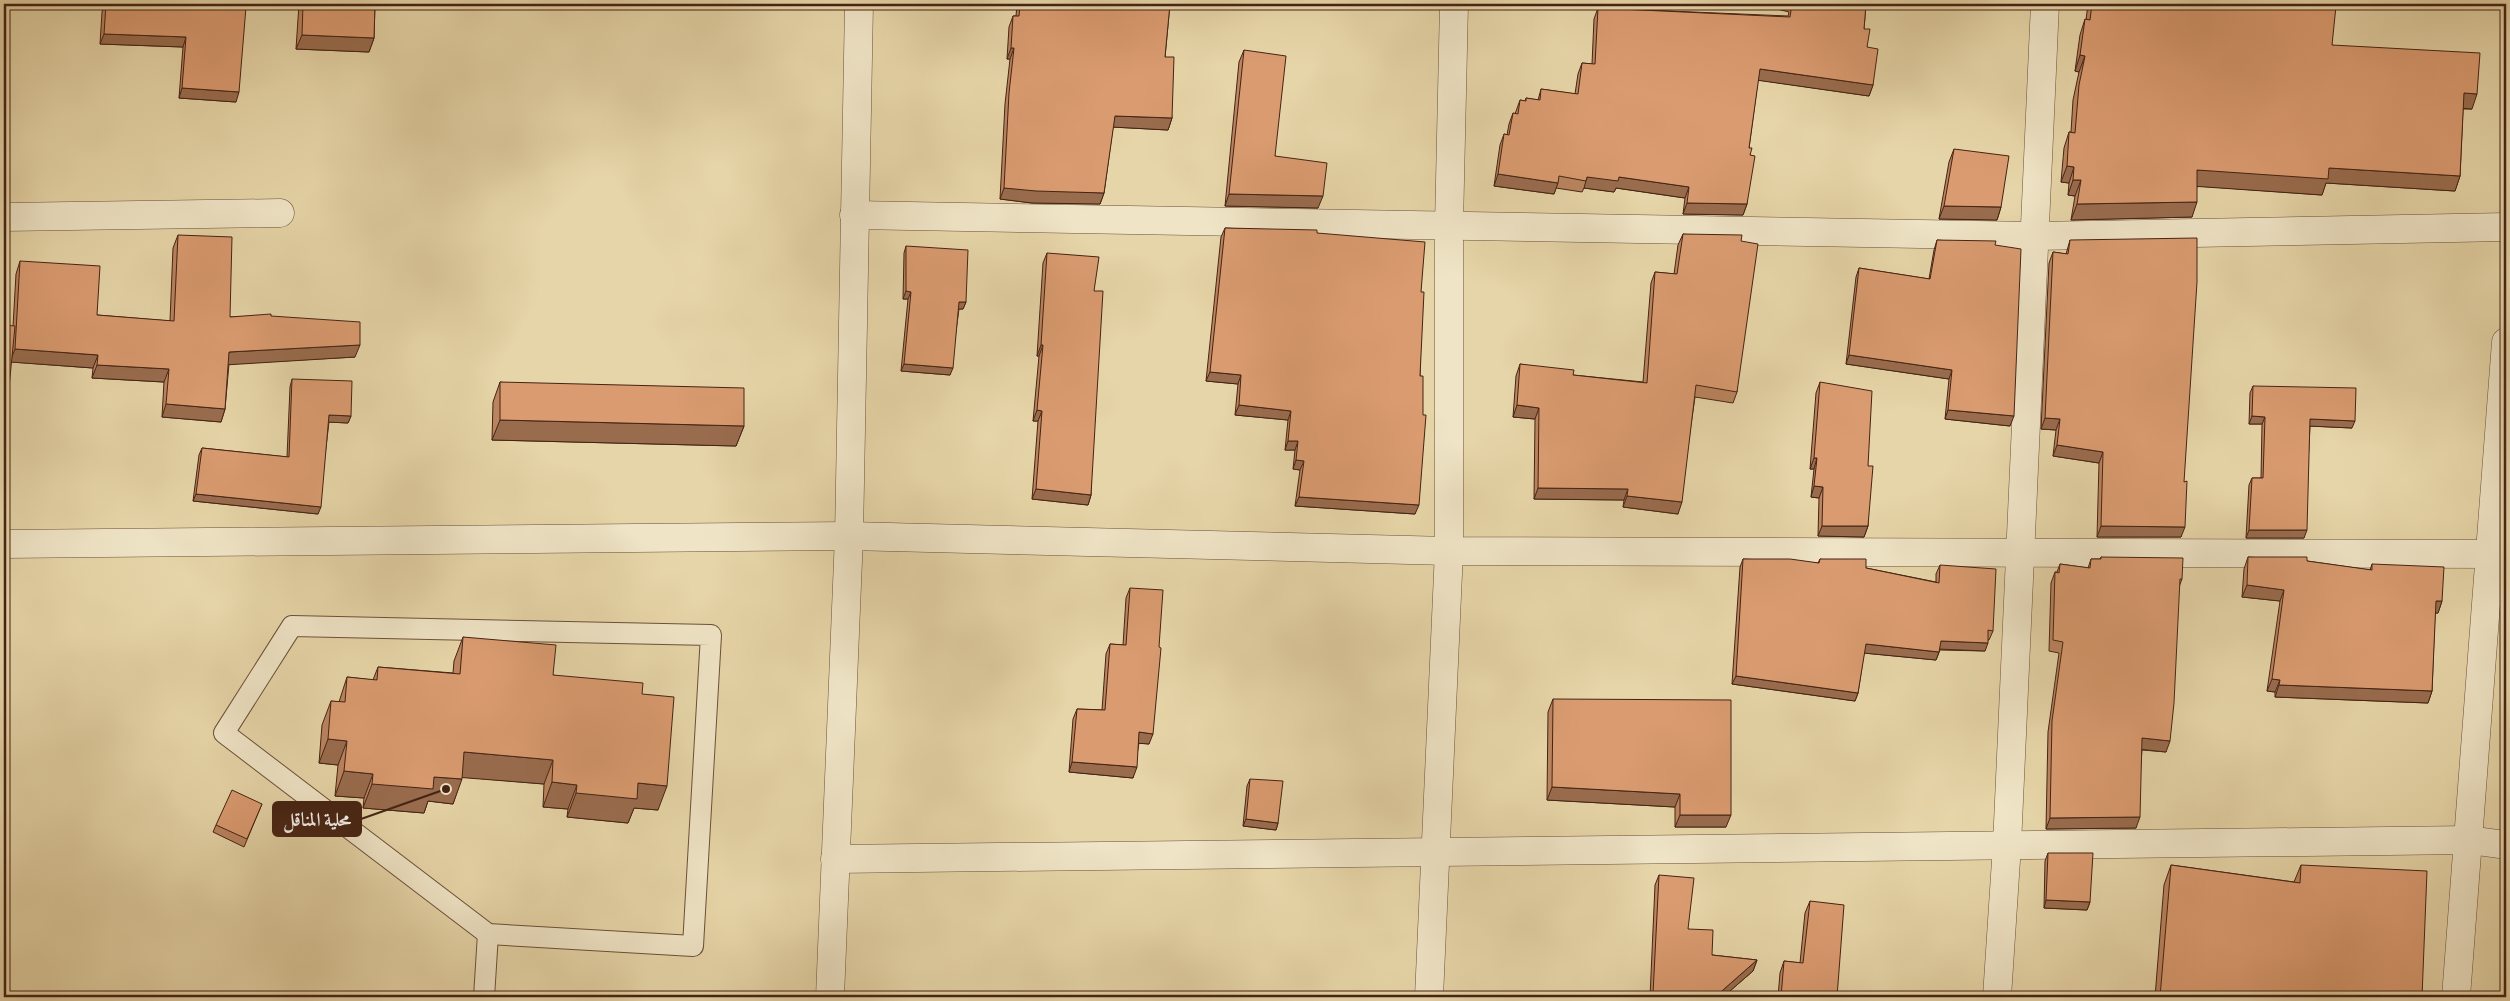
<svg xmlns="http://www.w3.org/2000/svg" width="2510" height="1001" viewBox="0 0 2510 1001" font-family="Alegreya,Amiri,serif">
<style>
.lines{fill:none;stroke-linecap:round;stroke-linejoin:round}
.lane-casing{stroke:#6d5039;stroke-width:22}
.street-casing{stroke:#6d5039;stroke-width:29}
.lane{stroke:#efe4c6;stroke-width:20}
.street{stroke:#efe4c6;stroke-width:28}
.wall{fill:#bb8560;stroke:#452314}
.shaded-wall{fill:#996c4e;stroke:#452314}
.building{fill:#da9b70;stroke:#452314}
.leader{fill:none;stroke:#452314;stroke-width:2}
.callout-dot{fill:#452314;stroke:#efe4c6;stroke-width:2}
.callout{fill:#452314;stroke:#452314;stroke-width:2}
.callout-label{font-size:19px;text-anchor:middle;font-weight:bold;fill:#fff}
</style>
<rect width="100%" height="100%" fill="#e6d5a8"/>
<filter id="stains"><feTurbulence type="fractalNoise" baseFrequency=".004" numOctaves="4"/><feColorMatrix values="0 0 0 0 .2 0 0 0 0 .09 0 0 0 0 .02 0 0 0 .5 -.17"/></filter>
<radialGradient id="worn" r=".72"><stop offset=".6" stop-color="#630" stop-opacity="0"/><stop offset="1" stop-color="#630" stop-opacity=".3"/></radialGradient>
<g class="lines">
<defs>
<g id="lane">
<polygon points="292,626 711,635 693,946 488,934 224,733"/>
<polyline points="484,997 488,934"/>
</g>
<g id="street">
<polyline points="854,215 2036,236 2506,227"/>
<polyline points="4,217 280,213"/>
<polyline points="4,544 849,536 1449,551 2506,554"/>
<polyline points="835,859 2469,840 2506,845"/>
<polyline points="830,997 849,536 859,4"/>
<polyline points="1429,997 1449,551 1449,225 1454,4"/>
<polyline points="1997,997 2007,845 2045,4"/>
<polyline points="2456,997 2506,342"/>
</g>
</defs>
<!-- lane casing -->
<use href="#lane" class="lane-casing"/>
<!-- street casing -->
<use href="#street" class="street-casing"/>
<!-- lane -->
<use href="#lane" class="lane"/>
<!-- street -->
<use href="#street" class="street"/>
</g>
<!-- wall -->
<g class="wall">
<polygon points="105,4 168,4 236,102 179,98 183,47 100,44 102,12"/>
<polygon points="299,4 375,4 374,38 369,52 296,49"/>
<polygon points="1017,4 1170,4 1165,57 1172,118 1168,130 1113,127 1104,193 1100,204 1032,203 1000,199 1005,104 1010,59 1007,59 1009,27 1013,16 1016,16"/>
<polygon points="1757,4 1866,4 1864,29 1873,85 1869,96 1758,80 1749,148 1750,155 1747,204 1743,215 1683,214 1685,198 1616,188 1614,192 1584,188 1582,192 1556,188 1554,194 1494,186 1500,145 1504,134 1507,135 1509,124 1513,113 1515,114 1520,100 1525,101 1526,98 1538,100 1541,89 1575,94 1578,74 1582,63 1592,64 1594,19 1598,8 1788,16 1789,12"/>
<polygon points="2088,4 2318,4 2332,45 2472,109 2463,109 2460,176 2455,191 2326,183 2322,195 2197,186 2192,217 2071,220 2075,196 2068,195 2069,183 2061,182 2064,148 2069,132 2071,132 2073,100 2079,72 2075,71 2080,35 2085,19 2086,20"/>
<polygon points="1244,50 1275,156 1318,208 1225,206 1239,62"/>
<polygon points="1954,149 2001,207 1997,220 1939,219 1949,162"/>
<polygon points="1225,228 1317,233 1421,292 1420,376 1415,514 1295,506 1300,470 1293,469 1295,450 1285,450 1288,420 1235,415 1238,384 1206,381 1221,237"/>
<polygon points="1683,234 1741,241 1737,392 1733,403 1695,397 1678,514 1623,507 1624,500 1534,499 1535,419 1513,417 1516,376 1520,364 1573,375 1643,382 1651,283 1655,272 1674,274 1678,245"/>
<polygon points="178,235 230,317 271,316 355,357 229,364 225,409 221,422 162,417 164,382 92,378 93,368 12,362 13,326 16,274 20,261 97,315 170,321 173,248"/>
<polygon points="1937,240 1995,245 2010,426 1945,419 1949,379 1846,364 1856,277 1859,268 1929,279 1934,250"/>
<polygon points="2070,240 2184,482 2181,537 2097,537 2099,463 2053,456 2056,430 2041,429 2049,263 2053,252 2066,254"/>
<polygon points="906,246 966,302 963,309 959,309 950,375 901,371 908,299 903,299 904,253"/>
<polygon points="1047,253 1094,291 1091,495 1088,505 1032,499 1038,421 1033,421 1039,356 1037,356 1043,263"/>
<polygon points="292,379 351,416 348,423 329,422 318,514 193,501 199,455 202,448 287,457 290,387"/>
<polygon points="500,382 744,426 736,446 492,440 493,402"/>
<polygon points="1820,382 1868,466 1868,526 1864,537 1818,536 1819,498 1811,497 1814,469 1810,469 1816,393"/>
<polygon points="2253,386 2352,428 2310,426 2304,538 2246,538 2249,485 2252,478 2261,478 2262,424 2249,424 2250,393"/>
<polygon points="2101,557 2182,579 2179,587 2166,752 2142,750 2136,828 2046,829 2048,732 2059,653 2049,651 2051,583 2055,572 2057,572 2060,564 2088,568 2091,559 2100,559"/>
<polygon points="2248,557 2307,561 2370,570 2372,564 2442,601 2438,613 2435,613 2432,691 2428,703 2275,697 2275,692 2267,691 2280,601 2242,597 2244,569"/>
<polygon points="1743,559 1818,563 1820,559 1866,568 1936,582 1936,574 1940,565 1993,631 1989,640 1988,640 1985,651 1940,650 1936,660 1864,653 1858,693 1855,701 1732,684 1740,567"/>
<polygon points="1130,588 1149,744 1139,743 1133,778 1069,772 1073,719 1077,709 1102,710 1106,654 1110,644 1123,645 1126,598"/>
<polygon points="463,637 553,675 642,694 658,810 634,808 628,823 567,817 568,809 543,807 544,784 462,777 453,804 428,801 424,813 363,808 364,798 335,796 338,765 319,763 322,725 331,701 339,702 347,677 373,680 378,667 453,673 454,661"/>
<polygon points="1553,699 1726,827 1675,827 1675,807 1547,800 1548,712"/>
<polygon points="1250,779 1278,823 1276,830 1243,826 1247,786"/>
<polygon points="262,804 244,847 213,832 216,825"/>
<polygon points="2048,853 2090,902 2087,910 2044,908 2045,861"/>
<polygon points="2171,865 2294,882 2301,865 2422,997 2155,997 2164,885"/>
<polygon points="1659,875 1688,929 1712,955 1757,960 1753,971 1723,997 1650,997 1655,885"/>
<polygon points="1810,901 1837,997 1778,997 1780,973 1784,961 1800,963 1805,913"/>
</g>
<!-- shaded-wall -->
<g class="shaded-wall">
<polygon points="104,34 186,37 183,47 100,44"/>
<polygon points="302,35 374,38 369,52 296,49"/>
<polygon points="1011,48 1014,48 1010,59 1007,59"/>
<polygon points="2080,55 2085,56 2079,72 2075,71"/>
<polygon points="1760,69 1873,85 1869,96 1756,80"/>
<polygon points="182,88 239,92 236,102 179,98"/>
<polygon points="2464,93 2477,94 2472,109 2458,108"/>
<polygon points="1115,116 1172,118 1168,130 1111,127"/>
<polygon points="2067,166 2074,167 2069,183 2061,182"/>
<polygon points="2329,168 2460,176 2455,191 2326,183 2322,195 2191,186 2197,170"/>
<polygon points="1498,174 1558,183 1554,194 1494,186"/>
<polygon points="1587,177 1619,177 1689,187 1685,198 1616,188 1614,192 1584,188"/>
<polygon points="2073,180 2081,180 2075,196 2068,195"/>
<polygon points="1004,188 1104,193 1100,204 1032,203 1000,199"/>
<polygon points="1229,194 1323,196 1318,208 1225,206"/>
<polygon points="2197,202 2192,217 2071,220 2077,204"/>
<polygon points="1687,203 1747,204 1743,215 1683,214"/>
<polygon points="1944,206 2001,207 1997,220 1939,219"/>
<polygon points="906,291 911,292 908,299 903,299"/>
<polygon points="959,302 966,302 963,309 957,309"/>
<polygon points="360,345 355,357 225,365 229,352"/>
<polygon points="1041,345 1043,345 1039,356 1037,356"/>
<polygon points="15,349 98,355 93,368 10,362"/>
<polygon points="1849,355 1952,370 1949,379 1846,364"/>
<polygon points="904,364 953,368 950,375 901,371"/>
<polygon points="97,365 169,369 164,382 92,378"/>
<polygon points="1210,372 1241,375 1238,384 1206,381"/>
<polygon points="166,404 225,409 221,422 162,417"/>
<polygon points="1239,405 1291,411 1288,420 1235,415"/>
<polygon points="1517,405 1539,408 1535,419 1513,417"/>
<polygon points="4,407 7,408 4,417"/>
<polygon points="1037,410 1042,411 1038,421 1033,421"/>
<polygon points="1948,410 2014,416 2010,426 1945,419"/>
<polygon points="329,415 351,416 348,423 327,422"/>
<polygon points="2252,416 2265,417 2262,424 2249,424"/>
<polygon points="2045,418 2060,419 2056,430 2041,429"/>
<polygon points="2310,419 2355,421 2352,428 2308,426"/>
<polygon points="500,420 744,426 736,446 492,440"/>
<polygon points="1288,441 1298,441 1295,450 1285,450"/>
<polygon points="2057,445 2103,452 2099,463 2053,456"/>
<polygon points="1814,458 1817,458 1814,469 1810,469"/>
<polygon points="1296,460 1304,461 1300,470 1293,469"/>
<polygon points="1814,486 1823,487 1819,498 1811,497"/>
<polygon points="1538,488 1628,489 1624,500 1534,499"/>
<polygon points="1036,489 1091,495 1088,505 1032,499"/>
<polygon points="196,494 321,507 318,514 193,501"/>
<polygon points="1627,496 1682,502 1678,514 1623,507"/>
<polygon points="1299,497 1419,505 1415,514 1295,506"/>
<polygon points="1822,526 1868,526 1864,537 1818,536"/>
<polygon points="2101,526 2185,527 2181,537 2097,537"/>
<polygon points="2249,530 2307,530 2304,538 2246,538"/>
<polygon points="2247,585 2284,590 2280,601 2242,597"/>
<polygon points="2436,601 2442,601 2438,613 2432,613"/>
<polygon points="1941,641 1988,643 1985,651 1937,649"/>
<polygon points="1866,644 1939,652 1936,660 1863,653"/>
<polygon points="1736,676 1858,693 1855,701 1732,684"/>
<polygon points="2272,679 2280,680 2275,692 2267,691"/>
<polygon points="2279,685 2432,691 2428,703 2275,697"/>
<polygon points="1139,732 1153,734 1149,744 1135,743"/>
<polygon points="2142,738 2170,741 2166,752 2138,749"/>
<polygon points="328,739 347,741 338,765 319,763"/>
<polygon points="464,752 553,760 544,784 455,777"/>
<polygon points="1072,762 1137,767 1133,778 1069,772"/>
<polygon points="344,771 373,774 364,798 335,796"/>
<polygon points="434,777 462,779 453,804 428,801 424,813 363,808 372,784"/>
<polygon points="552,782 577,785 568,809 543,807"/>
<polygon points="638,783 667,786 658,810 634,808 628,823 567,817 576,793"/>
<polygon points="1552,787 1680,794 1675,807 1547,800"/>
<polygon points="1680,815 1731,815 1726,827 1675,827"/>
<polygon points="2140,817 2136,828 2046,829 2050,818"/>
<polygon points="1246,819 1278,823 1276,830 1243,826"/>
<polygon points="2046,900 2090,902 2087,910 2044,908"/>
<polygon points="1757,960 1753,971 1723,997 1715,997"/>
<polygon points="1653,994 1657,994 1656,997 1652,997"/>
</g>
<!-- building -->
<g class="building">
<polygon points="106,4 168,4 246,7 239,92 182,88 186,37 104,34"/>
<polygon points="303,4 375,4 374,38 302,35"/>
<polygon points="1020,4 1170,4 1165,57 1174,57 1172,118 1115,116 1104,193 1036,191 1004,188 1009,93 1014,48 1011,48 1013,16 1019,16"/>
<polygon points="1792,4 1866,4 1864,29 1870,29 1867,47 1878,49 1873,85 1760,69 1749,148 1752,148 1750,155 1755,156 1747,204 1687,203 1689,187 1619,177 1618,181 1587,177 1586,181 1559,176 1558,183 1498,174 1504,134 1509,135 1513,113 1518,114 1520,100 1526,101 1526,98 1540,100 1541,89 1578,94 1582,63 1595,64 1598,8 1790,17"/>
<polygon points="2092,4 2318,4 2336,6 2332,45 2480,53 2477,94 2464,93 2460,176 2329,168 2328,179 2197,170 2197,202 2077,204 2081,180 2073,180 2074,167 2067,166 2069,132 2075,133 2079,85 2085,56 2080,55 2085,19 2090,20"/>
<polygon points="1244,50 1286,56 1275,156 1327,163 1323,196 1229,194"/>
<polygon points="1954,149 2009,156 2001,207 1944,206"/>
<polygon points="1225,228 1317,230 1317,233 1425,242 1421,292 1424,292 1420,376 1423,376 1423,415 1426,415 1419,505 1299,497 1304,461 1296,460 1298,441 1288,441 1291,411 1239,405 1241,375 1210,372"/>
<polygon points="1683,234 1742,235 1741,241 1758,244 1737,392 1696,385 1682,502 1627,496 1628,489 1538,488 1539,408 1517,405 1520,364 1574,370 1573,375 1647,383 1655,272 1677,274"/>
<polygon points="178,235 232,237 230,317 271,314 271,316 360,322 360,345 229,352 225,409 166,404 169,369 97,365 98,355 15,349 20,261 100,266 97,315 174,321"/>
<polygon points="2197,238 2197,282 2184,482 2187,481 2185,527 2101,526 2103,452 2057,445 2060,419 2045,418 2053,252 2068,254 2070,240"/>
<polygon points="1937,240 1996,241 1995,245 2021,249 2014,416 1948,410 1952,370 1849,355 1859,268 1930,279"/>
<polygon points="906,246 968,250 966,302 959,302 953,368 904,364 911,292 906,291"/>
<polygon points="1047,253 1099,257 1094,291 1103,291 1091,495 1036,489 1042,411 1037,410 1043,345 1041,345"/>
<polygon points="4,325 15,326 7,408 4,407"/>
<polygon points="292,379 352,381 351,416 329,415 321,507 196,494 202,448 289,457"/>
<polygon points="500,382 744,388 744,426 500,420"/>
<polygon points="1820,382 1872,391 1868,466 1873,466 1868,526 1822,526 1823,487 1814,486 1817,458 1814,458"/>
<polygon points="2253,386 2356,388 2355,421 2310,419 2307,530 2249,530 2252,478 2263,478 2265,417 2252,416"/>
<polygon points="2101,557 2183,558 2182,579 2180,579 2174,703 2170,741 2142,738 2140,817 2050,818 2052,721 2063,642 2053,640 2055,572 2059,573 2060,564 2090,568 2091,559 2101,559"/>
<polygon points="2248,557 2307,557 2307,561 2372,570 2372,564 2444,567 2442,601 2436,601 2432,691 2279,685 2280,680 2272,679 2284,590 2247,585"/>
<polygon points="1743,559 1790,559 1819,563 1820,559 1866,559 1866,568 1939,583 1940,565 1996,569 1993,631 1988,630 1988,643 1941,641 1939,652 1866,644 1858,693 1736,676"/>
<polygon points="1130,588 1163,590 1159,647 1161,648 1153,734 1139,732 1137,767 1072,762 1077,709 1105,710 1110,644 1126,645"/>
<polygon points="463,637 556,645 553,675 643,683 642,694 674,697 667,786 638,783 637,799 576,793 577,785 552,782 553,760 464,752 462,779 434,777 433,789 372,784 373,774 344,771 347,741 328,739 331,701 345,702 347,677 377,680 378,667 460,674"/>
<polygon points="1553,699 1731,700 1731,815 1680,815 1680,794 1552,787"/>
<polygon points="1250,779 1283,781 1278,823 1246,819"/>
<polygon points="232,790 262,804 247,839 216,825"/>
<polygon points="2048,853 2093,853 2090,902 2046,900"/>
<polygon points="2171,865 2300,883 2301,865 2427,871 2422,997 2160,997"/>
<polygon points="1659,875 1694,878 1688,929 1713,930 1712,955 1757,960 1715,997 1656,997 1657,994 1653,994"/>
<polygon points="1810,901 1844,905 1837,997 1781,997 1784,961 1803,963"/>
</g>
<!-- callouts -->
<path class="leader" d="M446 789L361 819"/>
<circle class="callout-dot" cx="446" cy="789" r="5"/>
<rect class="callout" x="273" y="802" width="88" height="34" rx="5"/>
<g class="callout-label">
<text x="317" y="826">محلية المناقل</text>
</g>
<!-- margin -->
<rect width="2510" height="1001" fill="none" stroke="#e6d5a8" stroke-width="20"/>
<rect x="5" y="5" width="2500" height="991" fill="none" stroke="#452314" stroke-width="2.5"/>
<rect x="10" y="10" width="2490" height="981" fill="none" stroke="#452314"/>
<rect width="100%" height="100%" filter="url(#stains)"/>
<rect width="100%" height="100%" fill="url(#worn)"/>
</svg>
